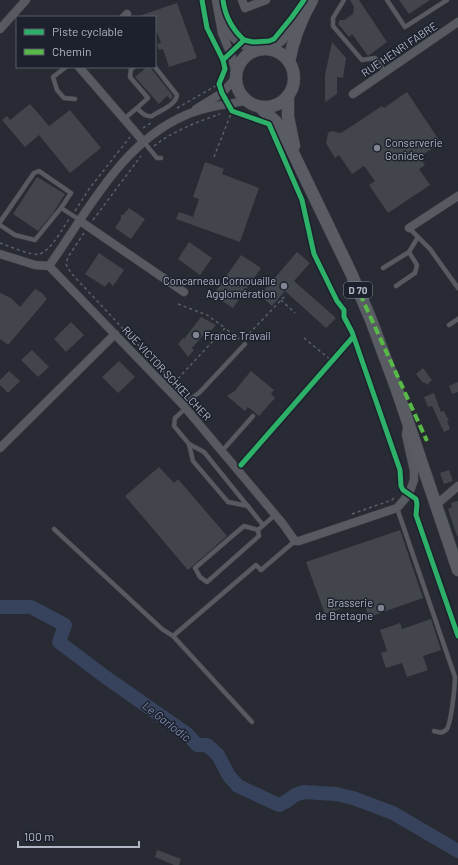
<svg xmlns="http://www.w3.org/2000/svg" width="458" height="865" viewBox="0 0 458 865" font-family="Barlow,sans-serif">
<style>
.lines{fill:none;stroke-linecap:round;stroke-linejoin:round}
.river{stroke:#37435c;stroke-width:14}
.building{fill:#42454c}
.lane-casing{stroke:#44464c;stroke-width:5}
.street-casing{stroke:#44464c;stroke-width:9}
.primary-casing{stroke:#454850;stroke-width:13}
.path{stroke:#5b5e66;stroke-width:1.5;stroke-dasharray:3 3;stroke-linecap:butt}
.lane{stroke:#585a62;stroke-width:4}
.street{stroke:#585a62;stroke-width:8}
.primary{stroke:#5a5c64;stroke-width:12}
.quiet{stroke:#58b947;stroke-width:4;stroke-dasharray:8 4;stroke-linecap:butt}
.cycleway-casing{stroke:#1c212d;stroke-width:8}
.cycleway{stroke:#2db169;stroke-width:5}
.poi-dot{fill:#818592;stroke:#1c212d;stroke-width:1.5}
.labels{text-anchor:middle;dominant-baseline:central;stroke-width:3;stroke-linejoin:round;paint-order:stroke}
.shield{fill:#1c212d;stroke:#848997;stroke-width:1}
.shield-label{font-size:10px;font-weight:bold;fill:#b1b6c5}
.street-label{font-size:11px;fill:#b1b6c5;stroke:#1c212d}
.poi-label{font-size:11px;fill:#b1b6c5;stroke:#1c212d;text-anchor:start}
.water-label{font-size:12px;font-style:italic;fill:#7c89aa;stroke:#1c212d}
</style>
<rect width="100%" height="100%" fill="#282b33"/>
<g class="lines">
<!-- river -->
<polyline class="river" points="0,607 31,607 65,625 59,642 104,676 187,734 197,745 207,745 218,755 229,776 238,786 279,805 287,801 295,795 304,792 336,794 353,798 393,813 458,851"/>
</g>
<!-- building -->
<g class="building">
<polygon points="350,0 359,0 387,42 368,56 352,34 349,37 338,24 340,20 344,20 353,14 354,7"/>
<polygon points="399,0 430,0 409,14"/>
<polygon points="177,3 197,58 169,67 163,49 159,50 157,44 161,43 155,27 155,17 139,16"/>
<polygon points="332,42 346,58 343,78 337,77 337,94 325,102 325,75"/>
<polygon points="147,67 150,67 173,96 171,100 167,96 159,104 135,77"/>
<polygon points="407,92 441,143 419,157 425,165 419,169 430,185 388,213 369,185 375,181 367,170 364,166 352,174 339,155 335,158 326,143 328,133 331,131 341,133 382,106 384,108"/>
<polygon points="30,104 49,126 70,110 101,148 70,173 39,135 25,147 2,120 7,116 10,120"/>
<polygon points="205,162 224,169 222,174 259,188 240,242 176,219 179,212 193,217 199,199 193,197"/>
<polygon points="37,177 65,194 53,213 38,231 13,214"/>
<polygon points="129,208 145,219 131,239 115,228 121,219 121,215 123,215"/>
<polygon points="189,242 212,258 200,275 178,259"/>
<polygon points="297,252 310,263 294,281 336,318 326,328 285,291 272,306 260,295"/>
<polygon points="99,253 124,270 113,286 109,282 105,287 85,274"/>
<polygon points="241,255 261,268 233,308 213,295"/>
<polygon points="35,289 42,293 47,299 8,345 0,339 0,293 11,298 20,307"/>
<polygon points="201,317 216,325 207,335 205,333 192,348 194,350 188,357 178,344 183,338 184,339"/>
<polygon points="71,322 84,335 66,352 54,339"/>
<polygon points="32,350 49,367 38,377 21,360"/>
<polygon points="119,361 135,377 118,393 102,377"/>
<polygon points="423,368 432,380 427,385 424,382 423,383 416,374"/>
<polygon points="9,371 20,381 8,393 0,385 0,380"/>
<polygon points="251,371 274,390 271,394 275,398 259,416 248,407 245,411 227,396 236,390 236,389"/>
<polygon points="458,382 458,392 452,394 449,386"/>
<polygon points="434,393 441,412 444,411 449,421 447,421 450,429 444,432 432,406 428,407 424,397"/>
<polygon points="159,467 174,483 178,479 227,536 188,570 125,496"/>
<polygon points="449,470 453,481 444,484 440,473"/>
<polygon points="458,501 458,536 457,536 448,509 452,507 451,503"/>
<polygon points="400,530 423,598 369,617 363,601 325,614 306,562"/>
<polygon points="431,619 441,650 423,656 428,670 407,677 402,663 386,668 381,653 387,651 380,630 400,623 402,629"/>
<polygon points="157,850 181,859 179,865 174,865 155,857"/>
</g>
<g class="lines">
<defs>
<g id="lane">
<polyline points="344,0 333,18 333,26 362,60 375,58 385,72"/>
<polyline points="387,0 405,27 447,0"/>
<polyline points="66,67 53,77 57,90 64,98 75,99"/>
<path d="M134,67L131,69L130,77L148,98L137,108C142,113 145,117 152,116C161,110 176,105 177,95L155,67"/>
<polyline points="124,119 137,108"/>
<polyline points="143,141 157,158 161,158"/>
<polyline points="61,208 80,220"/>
<polyline points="0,222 34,173 39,171 71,193 61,208 35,240 15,235 0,225"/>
<polyline points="409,228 430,249 458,288"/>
<polyline points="383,268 409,252 418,237"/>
<polyline points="396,286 415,273 417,265 409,252"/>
<polyline points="449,325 458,319"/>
<polyline points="183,405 200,392 245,344"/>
<polyline points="186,408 175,418 174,426 189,444 204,452 263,525"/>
<polyline points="189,444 193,461 228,502 248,506"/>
<polyline points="222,451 253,416"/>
<path d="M397,508L455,677C455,686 451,726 446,730C442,734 438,732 434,731"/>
<polyline points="54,529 162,629 173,636 252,722"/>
<polyline points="258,530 259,536 207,582 200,577 195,568 244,526 258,530 275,515"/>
<polyline points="173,636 256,565 261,570 295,541"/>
</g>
<g id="street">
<polyline points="216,0 222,33 232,57 236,74"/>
<polyline points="242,0 245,8 266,0"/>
<polyline points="124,17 127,14"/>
<path d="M222,22C230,37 239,45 256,50"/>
<polyline points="0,29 26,0"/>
<polyline points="79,67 143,141"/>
<polyline points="353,94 458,22"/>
<polyline points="196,109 222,93 235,79"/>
<polyline points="80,221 184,292"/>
<polyline points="409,228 458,196"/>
<polyline points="0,254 35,265 49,266 183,405 283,524 295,541 299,541 397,508 409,494 414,480 414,471 406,435 407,428"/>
<path d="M49,266C88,211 122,142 186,115C204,107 227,104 246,101"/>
<polyline points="0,448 115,334"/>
<polyline points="436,505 458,486"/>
</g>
<g id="primary">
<circle cx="265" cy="78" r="29"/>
<polyline points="268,49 281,39 300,17"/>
<path d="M289,62C293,40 301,19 312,0"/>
<polyline points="288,97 288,117 294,146"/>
<polyline points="261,108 276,122 284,134 351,273 371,320 397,390 458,570"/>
</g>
</defs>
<!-- lane casing -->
<use href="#lane" class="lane-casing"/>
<!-- street casing -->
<use href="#street" class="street-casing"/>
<!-- primary casing -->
<use href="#primary" class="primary-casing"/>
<!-- path -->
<g class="path">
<polyline points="177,108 219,84"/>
<polyline points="143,128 151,123"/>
<path d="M154,146C173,131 197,122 220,114"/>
<polyline points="214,157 232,111"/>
<polyline points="75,211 89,189 130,137"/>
<polyline points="93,220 141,156"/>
<polyline points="84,233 68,257 66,264 71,273 184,394"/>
<path d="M0,243C9,246 31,256 39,254C50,252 63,228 69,219"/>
<polyline points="281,300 295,313"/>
<polyline points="178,304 207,315 225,328"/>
<polyline points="245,338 285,296"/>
<polyline points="304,338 332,361"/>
<polyline points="174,383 225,328 240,340"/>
<polyline points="352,514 392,500 395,497"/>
</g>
<!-- lane -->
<use href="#lane" class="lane"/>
<!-- street -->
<use href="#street" class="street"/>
<!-- primary -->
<use href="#primary" class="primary"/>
<!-- quiet -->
<polyline class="quiet" points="360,294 427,441"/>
<defs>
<g id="cycleway">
<path d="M202,0L207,28L223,60L244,40C232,29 225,16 223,0"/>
<polyline points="244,40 253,42 269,41 274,39 292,17 304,0"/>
<polyline points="223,60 225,69 219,84 222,93 232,111 269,124 302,200 314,254 337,301 344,310 344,317 352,332 400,470 401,486 403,490 416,499 417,504 416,515 458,636"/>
<polyline points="241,465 353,337"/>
</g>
</defs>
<!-- cycleway casing -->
<use href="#cycleway" class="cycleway-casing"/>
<!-- cycleway -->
<use href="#cycleway" class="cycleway"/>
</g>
<!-- markers -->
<g class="poi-dot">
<circle cx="377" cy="148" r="4"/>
<circle cx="284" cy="286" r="4"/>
<circle cx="196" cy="335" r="4"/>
<circle cx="381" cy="608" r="4"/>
</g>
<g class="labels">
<!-- shield labels -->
<rect class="shield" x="344" y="282" width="28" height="16" rx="3"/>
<g class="shield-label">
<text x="358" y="290">D 70</text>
</g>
<!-- street labels -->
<g class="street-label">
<text transform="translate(399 49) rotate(-34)">RUE HENRI FABRE</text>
<text transform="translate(167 373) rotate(47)">RUE VICTOR SCHŒLCHER</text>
</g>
<!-- poi labels -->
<g class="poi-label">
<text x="385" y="142">Conserverie<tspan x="385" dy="13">Gonidec</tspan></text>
<text x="276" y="280" text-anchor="end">Concarneau Cornouaille<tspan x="276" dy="13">Agglomération</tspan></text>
<text x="204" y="335">France Travail</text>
<text x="373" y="602" text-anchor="end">Brasserie<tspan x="373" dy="13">de Bretagne</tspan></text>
</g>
<!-- water labels -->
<g class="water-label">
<text transform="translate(167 721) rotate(38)">Le Garlodic</text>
</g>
</g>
<!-- legend -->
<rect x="16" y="16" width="140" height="52" fill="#1c212d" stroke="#585d6a"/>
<rect x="24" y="29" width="20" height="6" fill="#2db169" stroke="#585d6a"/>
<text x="52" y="36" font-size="12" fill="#b1b6c5">Piste cyclable</text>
<rect x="24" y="49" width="20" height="6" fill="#58b947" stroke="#585d6a"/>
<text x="52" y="56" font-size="12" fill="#b1b6c5">Chemin</text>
<!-- scale -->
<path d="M18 841v6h121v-6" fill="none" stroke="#b1b6c5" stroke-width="2"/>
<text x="24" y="841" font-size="12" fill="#b1b6c5" stroke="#1c212d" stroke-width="3" paint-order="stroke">100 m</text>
</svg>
